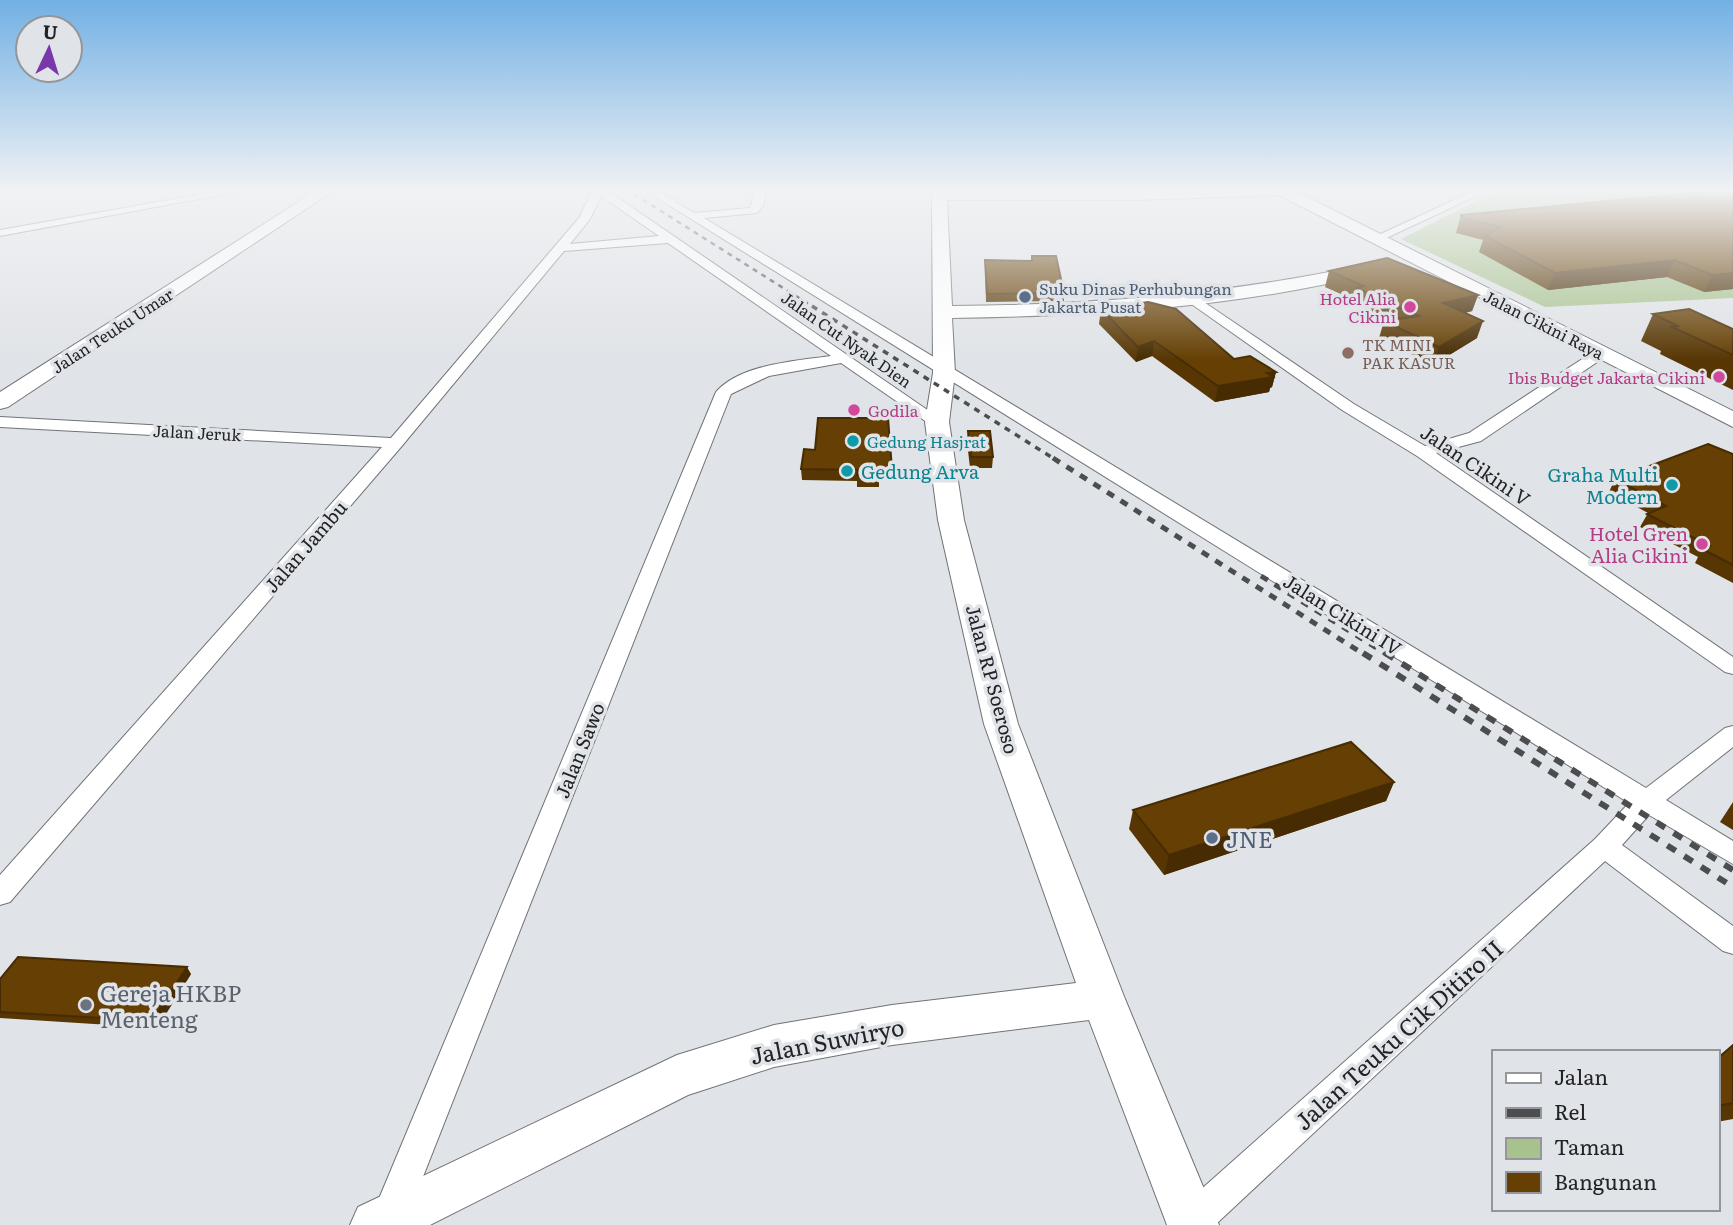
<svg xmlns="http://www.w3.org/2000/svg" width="1733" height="1225" viewBox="0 0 1733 1225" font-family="Literata,serif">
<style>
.green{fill:#a7c28d}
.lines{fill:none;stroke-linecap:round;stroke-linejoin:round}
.street-casing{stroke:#707376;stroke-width:2}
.secondary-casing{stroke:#707376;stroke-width:2}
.street{fill:#fff;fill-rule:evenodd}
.secondary{fill:#fff;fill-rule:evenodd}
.rail-far3{stroke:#4c4d4f;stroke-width:2.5;stroke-dasharray:5 5;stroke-linecap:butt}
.rail-far2{stroke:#4c4d4f;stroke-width:3.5;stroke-dasharray:6 6;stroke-linecap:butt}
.rail-far1{stroke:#4c4d4f;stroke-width:5;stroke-dasharray:8 8;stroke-linecap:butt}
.rail{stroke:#4c4d4f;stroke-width:6;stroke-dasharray:10 10;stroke-linecap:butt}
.wall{fill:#573603}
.shaded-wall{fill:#472c03}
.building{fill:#653f04;stroke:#472c03;stroke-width:2}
.service-dot{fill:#5c6f8a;stroke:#e0e3e7;stroke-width:2.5}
.hotel-dot{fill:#d1479c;stroke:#e0e3e7;stroke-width:2.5}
.education-dot{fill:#8d6e63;stroke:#e0e3e7;stroke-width:2.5}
.culture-dot{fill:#0f9aa8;stroke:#e0e3e7;stroke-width:2.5}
.worship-dot{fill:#6b7280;stroke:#e0e3e7;stroke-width:2.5}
.labels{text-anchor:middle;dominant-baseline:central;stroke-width:7;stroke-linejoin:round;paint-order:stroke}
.far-service-label{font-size:16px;fill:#4e5e75;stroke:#e0e3e7;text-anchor:start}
.far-hotel-label{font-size:16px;fill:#b23c85;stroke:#e0e3e7;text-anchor:end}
.far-street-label{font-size:16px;fill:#222324;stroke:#e0e3e7}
.far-education-label{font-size:16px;fill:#785e54;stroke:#e0e3e7;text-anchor:start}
.far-culture-label{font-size:16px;fill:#0d838f;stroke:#e0e3e7;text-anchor:start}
.street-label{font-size:19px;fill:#222324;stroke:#e0e3e7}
.culture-label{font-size:19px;fill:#0d838f;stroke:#e0e3e7;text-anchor:start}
.hotel-label{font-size:19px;fill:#b23c85;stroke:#e0e3e7;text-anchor:end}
.near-service-label{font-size:23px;fill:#4e5e75;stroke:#e0e3e7;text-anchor:start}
.near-worship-label{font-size:23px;fill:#5b616d;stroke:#e0e3e7;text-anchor:start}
.near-street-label{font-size:23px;fill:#222324;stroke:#e0e3e7}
</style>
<rect width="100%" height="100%" fill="#e0e3e7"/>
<!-- green -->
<polygon class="green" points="1500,189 1733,189 1733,298 1545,307 1401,239"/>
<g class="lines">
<defs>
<g id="street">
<polygon points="231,189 252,189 0,236 0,230"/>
<polygon points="296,189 308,189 309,190 304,193"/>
<path d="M593,189H605L945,422L937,427L931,425L841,363L769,376L731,394L404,1225H368L716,392C740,364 796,361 831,356L668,243L564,251L401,447L10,902L0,905V875L382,447L0,427V417L391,438L579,218ZM601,196L659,236L570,244L590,219Z"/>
<polygon points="643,189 655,189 694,213 750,208 756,189 766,189 763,206 757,213 704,218 1646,788 1725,728 1733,726 1733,747 1666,800 1733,841 1733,864 1649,815 1622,845 1733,926 1733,954 1723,951 1605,861 1215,1225 1175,1225 1179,1209 1595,839 1629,803"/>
<polygon points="1478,189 1491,189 1382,240 1372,238"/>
<polygon points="1195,296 1354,404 1425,446 1469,433 1596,350 1606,350 1606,356 1481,441 1436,453 1733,657 1733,674 1725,672 1417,456 1342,410 1190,303 1188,300"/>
</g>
<g id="secondary">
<polygon points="319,189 336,189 8,407 0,409 0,392"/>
<path d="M932,189H1291L1733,411V427L1279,195L1134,200H947L952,306C1091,305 1228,294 1364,265L1373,270L1370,274C1234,308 1092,316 952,318L955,373L949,422L964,520L1018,724L1125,999L1219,1225H1167L1089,1020L892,1045L774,1067L688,1095L430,1225H350L358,1207L677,1055L774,1025L892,1005L1076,983L984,724L938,520L925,422L933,373Z"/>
</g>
</defs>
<!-- street casing -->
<use href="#street" class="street-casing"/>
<!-- secondary casing -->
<use href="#secondary" class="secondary-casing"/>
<!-- street -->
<use href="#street" class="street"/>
<!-- secondary -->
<use href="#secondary" class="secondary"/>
<!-- rail-far3 -->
<polyline class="rail-far3" points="626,189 815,308"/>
<!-- rail-far2 -->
<polyline class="rail-far2" points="812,306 1056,460"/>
<!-- rail-far1 -->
<g class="rail-far1">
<polyline points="1053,458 1365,655"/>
<polyline points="1261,576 1388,655"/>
</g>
<!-- rail -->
<g class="rail">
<polyline points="1363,653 1733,887"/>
<polyline points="1385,653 1733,870"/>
</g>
</g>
<!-- wall -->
<g class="wall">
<polygon points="1726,189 1733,289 1704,292 1667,277 1548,290 1479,252 1483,240 1456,233 1461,215"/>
<polygon points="1032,256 1064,293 1064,301 986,302 985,260 1031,261"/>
<polygon points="1329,271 1478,295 1472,311 1465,313 1477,338 1433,365 1379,338 1384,321 1387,320 1353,304 1354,300 1325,287"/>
<polygon points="1101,309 1234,359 1276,372 1272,387 1270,388 1269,392 1215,402 1152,356 1136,362 1099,324"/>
<polygon points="1653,314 1733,329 1733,390 1660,354 1661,351 1641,341"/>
<polygon points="968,431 993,457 992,468 970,468 967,442"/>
<polygon points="1733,454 1733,583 1695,563 1698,557 1640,527 1648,513 1609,492 1615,479"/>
<polygon points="801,469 892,469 892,481 879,480 879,487 857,487 857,481 802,480"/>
<polygon points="1394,782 1386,801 1164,875 1129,829 1133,810"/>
<polygon points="1733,802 1733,830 1720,822"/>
<polygon points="191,974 157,1028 0,1018 0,979"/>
<polygon points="1733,1045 1733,1119 1717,1122 1717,1059"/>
</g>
<!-- shaded-wall -->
<g class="shaded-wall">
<polygon points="1675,260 1667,277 1548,290 1555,273"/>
<polygon points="1733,273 1733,289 1704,292 1712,275"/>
<polygon points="1478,295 1472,311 1438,320 1443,303"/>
<polygon points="1483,321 1477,338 1433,365 1439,347"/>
<polygon points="1154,341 1152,356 1136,362 1138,347"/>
<polygon points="1276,372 1272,387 1270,388 1269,392 1215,402 1218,386"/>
<polygon points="1394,782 1386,801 1164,875 1169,855"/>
<polygon points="187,967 191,974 157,1028 152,1021"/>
</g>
<!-- building -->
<g class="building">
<polygon points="1733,189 1733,273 1712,275 1675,260 1555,273 1485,236 1500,227 1461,217 1461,215"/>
<polygon points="1032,256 1056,256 1064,293 987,294 985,260 1032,261"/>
<polygon points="1387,258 1478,295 1443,303 1483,321 1439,347 1384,321 1419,316 1357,288 1364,286 1329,271"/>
<polygon points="1148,302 1176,309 1234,359 1250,356 1276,372 1267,373 1273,377 1218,386 1154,341 1138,347 1101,309"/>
<polygon points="1689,309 1733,329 1733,355 1672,327 1678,326 1653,314"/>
<polygon points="818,418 888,418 892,469 879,469 879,475 857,475 858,470 801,469 804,449 815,450"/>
<polygon points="968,431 990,431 993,457 971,457"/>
<polygon points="1708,444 1733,454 1733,565 1702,549 1710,546 1647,514 1666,506 1615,479"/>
<polygon points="1351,742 1394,782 1169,855 1133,810"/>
<polygon points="18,957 187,967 152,1021 0,1012 0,979"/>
<polygon points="1733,1045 1733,1103 1717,1106 1717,1059"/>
</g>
<!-- sky -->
<linearGradient id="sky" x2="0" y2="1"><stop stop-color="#72b0e4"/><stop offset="0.53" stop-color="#f1f2f4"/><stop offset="1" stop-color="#f1f2f4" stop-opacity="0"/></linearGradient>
<rect width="1733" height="360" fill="url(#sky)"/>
<!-- markers -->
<g class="service-dot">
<circle cx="1025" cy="297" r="7"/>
<circle cx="1212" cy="838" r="7"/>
</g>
<g class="hotel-dot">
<circle cx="1410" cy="307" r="7"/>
<circle cx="1719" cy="377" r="7"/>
<circle cx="854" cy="410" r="7"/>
<circle cx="1702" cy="544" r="7"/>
</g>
<circle class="education-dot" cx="1348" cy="353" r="7"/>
<g class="culture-dot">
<circle cx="853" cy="441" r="7"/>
<circle cx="847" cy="471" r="7"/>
<circle cx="1672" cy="485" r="7"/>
</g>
<circle class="worship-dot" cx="86" cy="1005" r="7"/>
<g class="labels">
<!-- far-service labels -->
<g class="far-service-label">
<text x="1039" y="288">Suku Dinas Perhubungan<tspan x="1039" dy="18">Jakarta Pusat</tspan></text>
</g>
<!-- far-hotel labels -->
<g class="far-hotel-label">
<text x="1396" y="298">Hotel Alia<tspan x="1396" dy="18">Cikini</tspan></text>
<text x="1705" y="377">Ibis Budget Jakarta Cikini</text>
<text x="868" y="410" text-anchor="start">Godila</text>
</g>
<!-- far-street labels -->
<g class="far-street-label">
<text transform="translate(1544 324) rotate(27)">Jalan Cikini Raya</text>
<text transform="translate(112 330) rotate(-33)">Jalan Teuku Umar</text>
<text transform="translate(847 339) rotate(35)">Jalan Cut Nyak Dien</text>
<text transform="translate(197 432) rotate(3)">Jalan Jeruk</text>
</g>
<!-- far-education labels -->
<g class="far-education-label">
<text x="1362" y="344">TK MINI<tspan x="1362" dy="18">PAK KASUR</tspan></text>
</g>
<!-- far-culture labels -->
<g class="far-culture-label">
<text x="867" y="441">Gedung Hasjrat</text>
</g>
<!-- street labels -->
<g class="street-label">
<text transform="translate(1476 465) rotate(34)">Jalan Cikini V</text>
<text transform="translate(305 546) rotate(-49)">Jalan Jambu</text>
<text transform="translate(1343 614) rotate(32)">Jalan Cikini IV</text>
<text transform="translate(993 679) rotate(75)">Jalan RP Soeroso</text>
<text transform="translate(579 750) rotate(-68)">Jalan Sawo</text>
</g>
<!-- culture labels -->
<g class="culture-label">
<text x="861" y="471">Gedung Arva</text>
<text x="1658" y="474" text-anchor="end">Graha Multi<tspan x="1658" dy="22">Modern</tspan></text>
</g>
<!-- hotel labels -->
<g class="hotel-label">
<text x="1688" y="533">Hotel Gren<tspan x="1688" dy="22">Alia Cikini</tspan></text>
</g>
<!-- near-service labels -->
<g class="near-service-label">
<text x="1226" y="838">JNE</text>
</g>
<!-- near-worship labels -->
<g class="near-worship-label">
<text x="100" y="992">Gereja HKBP<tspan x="100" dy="26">Menteng</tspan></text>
</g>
<!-- near-street labels -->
<g class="near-street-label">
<text transform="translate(1398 1034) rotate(-42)">Jalan Teuku Cik Ditiro II</text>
<text transform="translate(827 1040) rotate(-11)">Jalan Suwiryo</text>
</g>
</g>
<!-- legend -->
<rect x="1492" y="1050" width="228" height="161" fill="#e0e3e7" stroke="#949699" stroke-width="2"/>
<rect x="1506" y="1073" width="35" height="10" fill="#ffffff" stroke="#949699" stroke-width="2"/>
<text x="1554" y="1085" font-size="21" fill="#222324">Jalan</text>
<rect x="1506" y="1108" width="35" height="10" fill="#4c4d4f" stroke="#949699" stroke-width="2"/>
<text x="1554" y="1120" font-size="21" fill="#222324">Rel</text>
<rect x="1506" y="1138" width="35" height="21" fill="#a7c28d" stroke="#949699" stroke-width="2"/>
<text x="1554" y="1155" font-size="21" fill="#222324">Taman</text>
<rect x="1506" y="1172" width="35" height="21" fill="#653f04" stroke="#949699" stroke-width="2"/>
<text x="1554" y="1190" font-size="21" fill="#222324">Bangunan</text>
<!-- north arrow -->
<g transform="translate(49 49) rotate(4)"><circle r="33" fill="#e0e3e7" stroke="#949699" stroke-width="2"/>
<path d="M0-5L12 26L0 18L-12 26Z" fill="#7937ab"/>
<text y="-10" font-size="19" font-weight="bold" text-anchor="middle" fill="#222324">U</text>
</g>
</svg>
